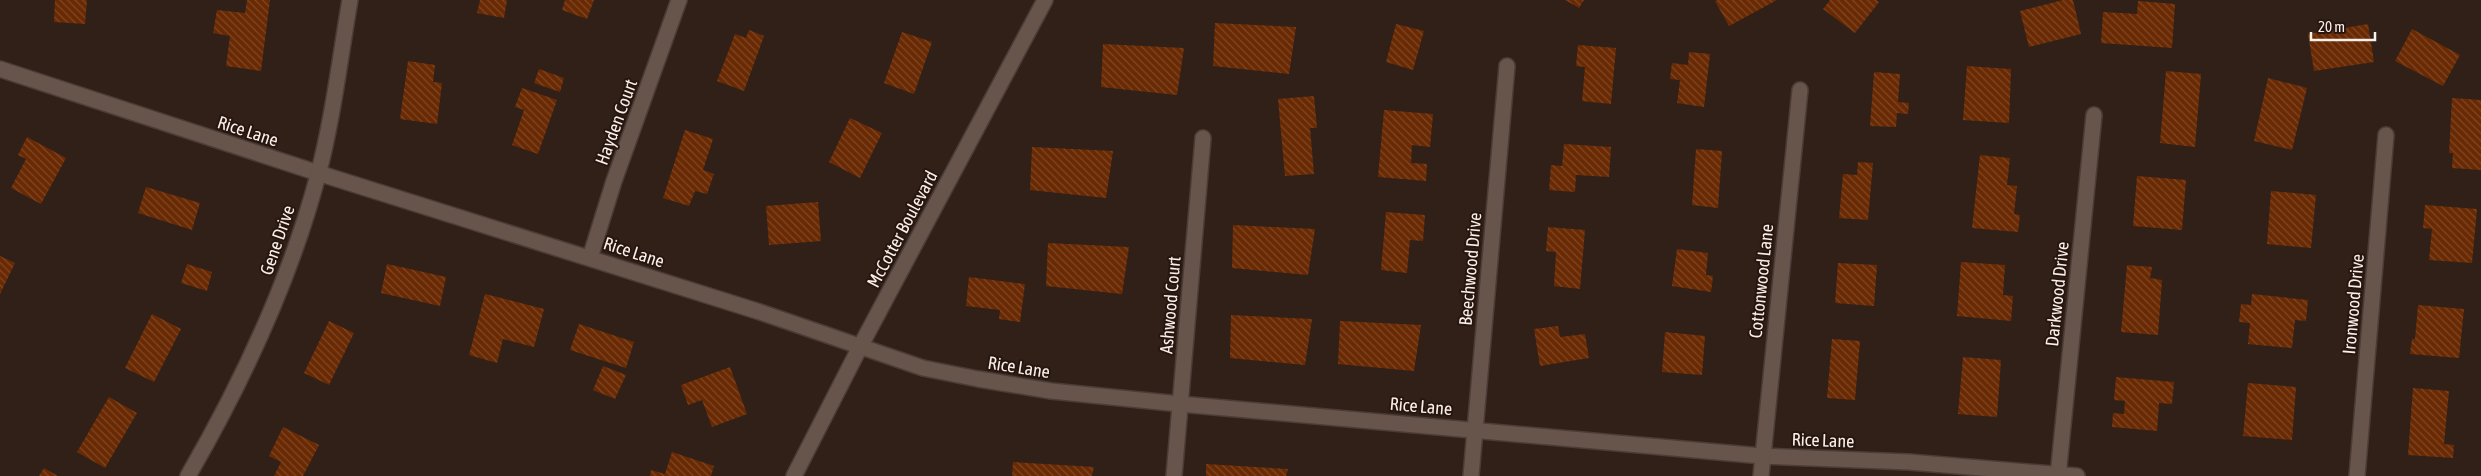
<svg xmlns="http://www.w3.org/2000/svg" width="2481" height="476" viewBox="0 0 2481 476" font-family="'Asap Condensed',sans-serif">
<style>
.building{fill:url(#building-back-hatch)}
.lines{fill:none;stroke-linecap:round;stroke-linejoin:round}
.street-casing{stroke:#4a3c37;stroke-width:18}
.secondary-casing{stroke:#4a3c37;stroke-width:18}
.street{stroke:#67544b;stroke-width:15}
.secondary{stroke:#67544b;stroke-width:15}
.labels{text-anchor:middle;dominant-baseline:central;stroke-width:4;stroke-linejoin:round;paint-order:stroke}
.street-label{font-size:18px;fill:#fbefea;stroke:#26160f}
</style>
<defs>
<pattern id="building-back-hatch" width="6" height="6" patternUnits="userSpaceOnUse" patternTransform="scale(1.25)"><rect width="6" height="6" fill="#692902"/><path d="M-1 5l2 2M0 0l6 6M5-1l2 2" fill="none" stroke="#7f4827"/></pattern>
</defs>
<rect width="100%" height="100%" fill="#302018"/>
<!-- building -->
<g class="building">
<polygon points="55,0 87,0 85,24 54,22"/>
<polygon points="247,0 270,0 261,71 226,66 230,36 213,33 217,10 245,13"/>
<polygon points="480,0 507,0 504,18 477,13"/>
<polygon points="565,0 594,0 587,19 562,10"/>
<polygon points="1565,0 1584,0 1579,8"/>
<polygon points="1718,0 1777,0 1729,26 1715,1"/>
<polygon points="1830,0 1876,0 1879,2 1855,33 1823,9"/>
<polygon points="2063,0 2073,0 2081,34 2029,47 2020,11"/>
<polygon points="2138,1 2175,4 2172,48 2101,43 2103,12 2137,14"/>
<polygon points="1215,23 1296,27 1289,74 1213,66"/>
<polygon points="1396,24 1424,31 1413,70 1386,62"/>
<polygon points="2368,24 2374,62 2314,71 2308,34"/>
<polygon points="2412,29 2460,55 2443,86 2395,61"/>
<polygon points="749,30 764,36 744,91 717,81 735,34 746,38"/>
<polygon points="902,32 932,42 914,94 884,83"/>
<polygon points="1103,44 1184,48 1177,95 1101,87"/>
<polygon points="1578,45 1616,48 1611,104 1582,101 1585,67 1576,66"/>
<polygon points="1689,52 1710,54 1704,107 1677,103 1680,80 1670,79 1672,63 1688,65"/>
<polygon points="408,61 435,65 433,82 442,83 437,124 400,119"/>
<polygon points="1967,66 2011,69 2009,123 1963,120"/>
<polygon points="539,69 564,78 560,92 534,83"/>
<polygon points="2166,71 2201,74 2195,147 2160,143"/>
<polygon points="1874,72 1900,74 1898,102 1909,103 1908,114 1897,113 1896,127 1870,126"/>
<polygon points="2268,78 2307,88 2292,150 2254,141"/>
<polygon points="522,88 557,100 538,154 512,145 524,110 515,107"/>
<polygon points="1314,96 1317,128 1310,128 1314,174 1285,176 1278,99"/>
<polygon points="2452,98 2481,100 2481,170 2452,168 2453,153 2449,153"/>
<polygon points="1384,110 1433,114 1430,147 1412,145 1411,163 1427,164 1426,181 1378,177"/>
<polygon points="850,118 882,133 860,178 829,162"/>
<polygon points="685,130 713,139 703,170 714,174 707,194 695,191 689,206 663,198"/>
<polygon points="27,137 66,158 41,204 11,188 26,159 18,155"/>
<polygon points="1564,144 1611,147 1609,177 1576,175 1575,192 1549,190 1551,165 1562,166"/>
<polygon points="1032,147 1113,151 1106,198 1030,190"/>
<polygon points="1696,149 1722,151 1718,208 1692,205"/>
<polygon points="1980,155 2010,158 2007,185 2017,186 2014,214 2020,215 2018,232 1972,228"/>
<polygon points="1858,162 1873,163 1868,220 1839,218 1843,174 1857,175"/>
<polygon points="2137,176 2186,180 2182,230 2133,226"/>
<polygon points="146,187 200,203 192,230 138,213"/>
<polygon points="2271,191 2316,195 2311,248 2267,244"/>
<polygon points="818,202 821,241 769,245 766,206"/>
<polygon points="2425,205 2477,209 2472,263 2429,260 2432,229 2423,228"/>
<polygon points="1386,212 1425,215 1423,241 1410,240 1407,273 1381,270"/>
<polygon points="1233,225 1315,229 1308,275 1232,268"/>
<polygon points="1548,227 1585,230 1580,289 1554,286 1556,252 1546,251"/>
<polygon points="1048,243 1129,247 1122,294 1046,286"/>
<polygon points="1677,249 1708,253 1706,275 1713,276 1711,292 1672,286"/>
<polygon points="0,256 15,263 0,294"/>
<polygon points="1961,262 2005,265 2003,295 2013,296 2011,321 1957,316"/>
<polygon points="1838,263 1877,265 1874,306 1835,303"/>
<polygon points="187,264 212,272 207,291 181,283"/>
<polygon points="387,264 446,277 440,306 381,293"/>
<polygon points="2127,265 2152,267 2150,278 2162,280 2158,335 2121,332"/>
<polygon points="969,277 1025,284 1020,322 999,319 1000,310 966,306"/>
<polygon points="485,294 544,309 534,347 503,339 497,363 469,355"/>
<polygon points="2252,294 2308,300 2306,321 2295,320 2292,348 2248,344 2250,323 2239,322 2241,304 2251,305"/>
<polygon points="2418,305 2464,309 2459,358 2410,354 2412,339 2415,339"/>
<polygon points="152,314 181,329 154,382 125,368"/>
<polygon points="1231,315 1312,319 1305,365 1230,358"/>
<polygon points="329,321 354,333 329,385 304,373"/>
<polygon points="1340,321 1421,325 1414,371 1338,364"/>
<polygon points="579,324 634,342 626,368 570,350"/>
<polygon points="1558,326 1560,337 1585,334 1589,358 1540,366 1534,329"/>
<polygon points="1665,332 1705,336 1702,375 1662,372"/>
<polygon points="1832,339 1860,341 1855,400 1827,398"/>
<polygon points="1963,357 2001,360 1997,417 1958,414"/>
<polygon points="603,366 626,375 615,399 593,390"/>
<polygon points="730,367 747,414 712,427 702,400 688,405 681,385"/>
<polygon points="2116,377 2174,382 2172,404 2159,403 2157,431 2112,427 2113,413 2124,414 2125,401 2114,400"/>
<polygon points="2248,383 2296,387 2292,440 2243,436"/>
<polygon points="2413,388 2449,391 2444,444 2454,445 2453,458 2408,455"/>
<polygon points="109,397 137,413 105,468 77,452"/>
<polygon points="283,427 319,445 303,476 274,476 281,462 269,456"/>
<polygon points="672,452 714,466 711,476 650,476 651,470 665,474"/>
<polygon points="1013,462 1094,467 1092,476 1012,476"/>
<polygon points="1206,464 1288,469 1286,476 1206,476"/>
<polygon points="44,468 58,476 39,476"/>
</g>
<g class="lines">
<defs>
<g id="street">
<polyline points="0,69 318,173 760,312 923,368 978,379 1051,391 1180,404 1762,456 1909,462 2077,476"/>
<polyline points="590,258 614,181 679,0"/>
<path d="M188,476C243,381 290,281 318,175C333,118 340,58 350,0"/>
<polyline points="1174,476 1203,138"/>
<polyline points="1471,476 1507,66"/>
<polyline points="1761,476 1800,90"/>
<polyline points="2058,476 2094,115"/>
<polyline points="2357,476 2386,135"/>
</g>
<polyline id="secondary" points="794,476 860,347 1045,0"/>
</defs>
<!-- street casing -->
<use href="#street" class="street-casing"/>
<!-- secondary casing -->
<use href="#secondary" class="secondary-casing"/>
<!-- street -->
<use href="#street" class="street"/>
<!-- secondary -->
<use href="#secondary" class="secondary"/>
</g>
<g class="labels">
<!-- street labels -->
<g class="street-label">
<text transform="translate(616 122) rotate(-70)">Hayden Court</text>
<text transform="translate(248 131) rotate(18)">Rice Lane</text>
<text transform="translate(902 229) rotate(-62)">McCotter Boulevard</text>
<text transform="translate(277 240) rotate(-71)">Gene Drive</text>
<text transform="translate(634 252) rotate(18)">Rice Lane</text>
<text transform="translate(1470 269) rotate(-85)">Beechwood Drive</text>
<text transform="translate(1761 281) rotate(-84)">Cottonwood Lane</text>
<text transform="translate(2057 294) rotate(-84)">Darkwood Drive</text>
<text transform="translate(2353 304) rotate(-85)">Ironwood Drive</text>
<text transform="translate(1170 305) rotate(-85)">Ashwood Court</text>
<text transform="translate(1019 367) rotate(9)">Rice Lane</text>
<text transform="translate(1421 406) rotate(5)">Rice Lane</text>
<text transform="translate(1823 440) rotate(2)">Rice Lane</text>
</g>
</g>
<!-- scale -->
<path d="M2311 32v8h64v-8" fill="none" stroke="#fbefea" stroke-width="2.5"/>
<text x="2318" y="32" font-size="15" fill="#fbefea" stroke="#26160f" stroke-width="4" paint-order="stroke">20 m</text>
</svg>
